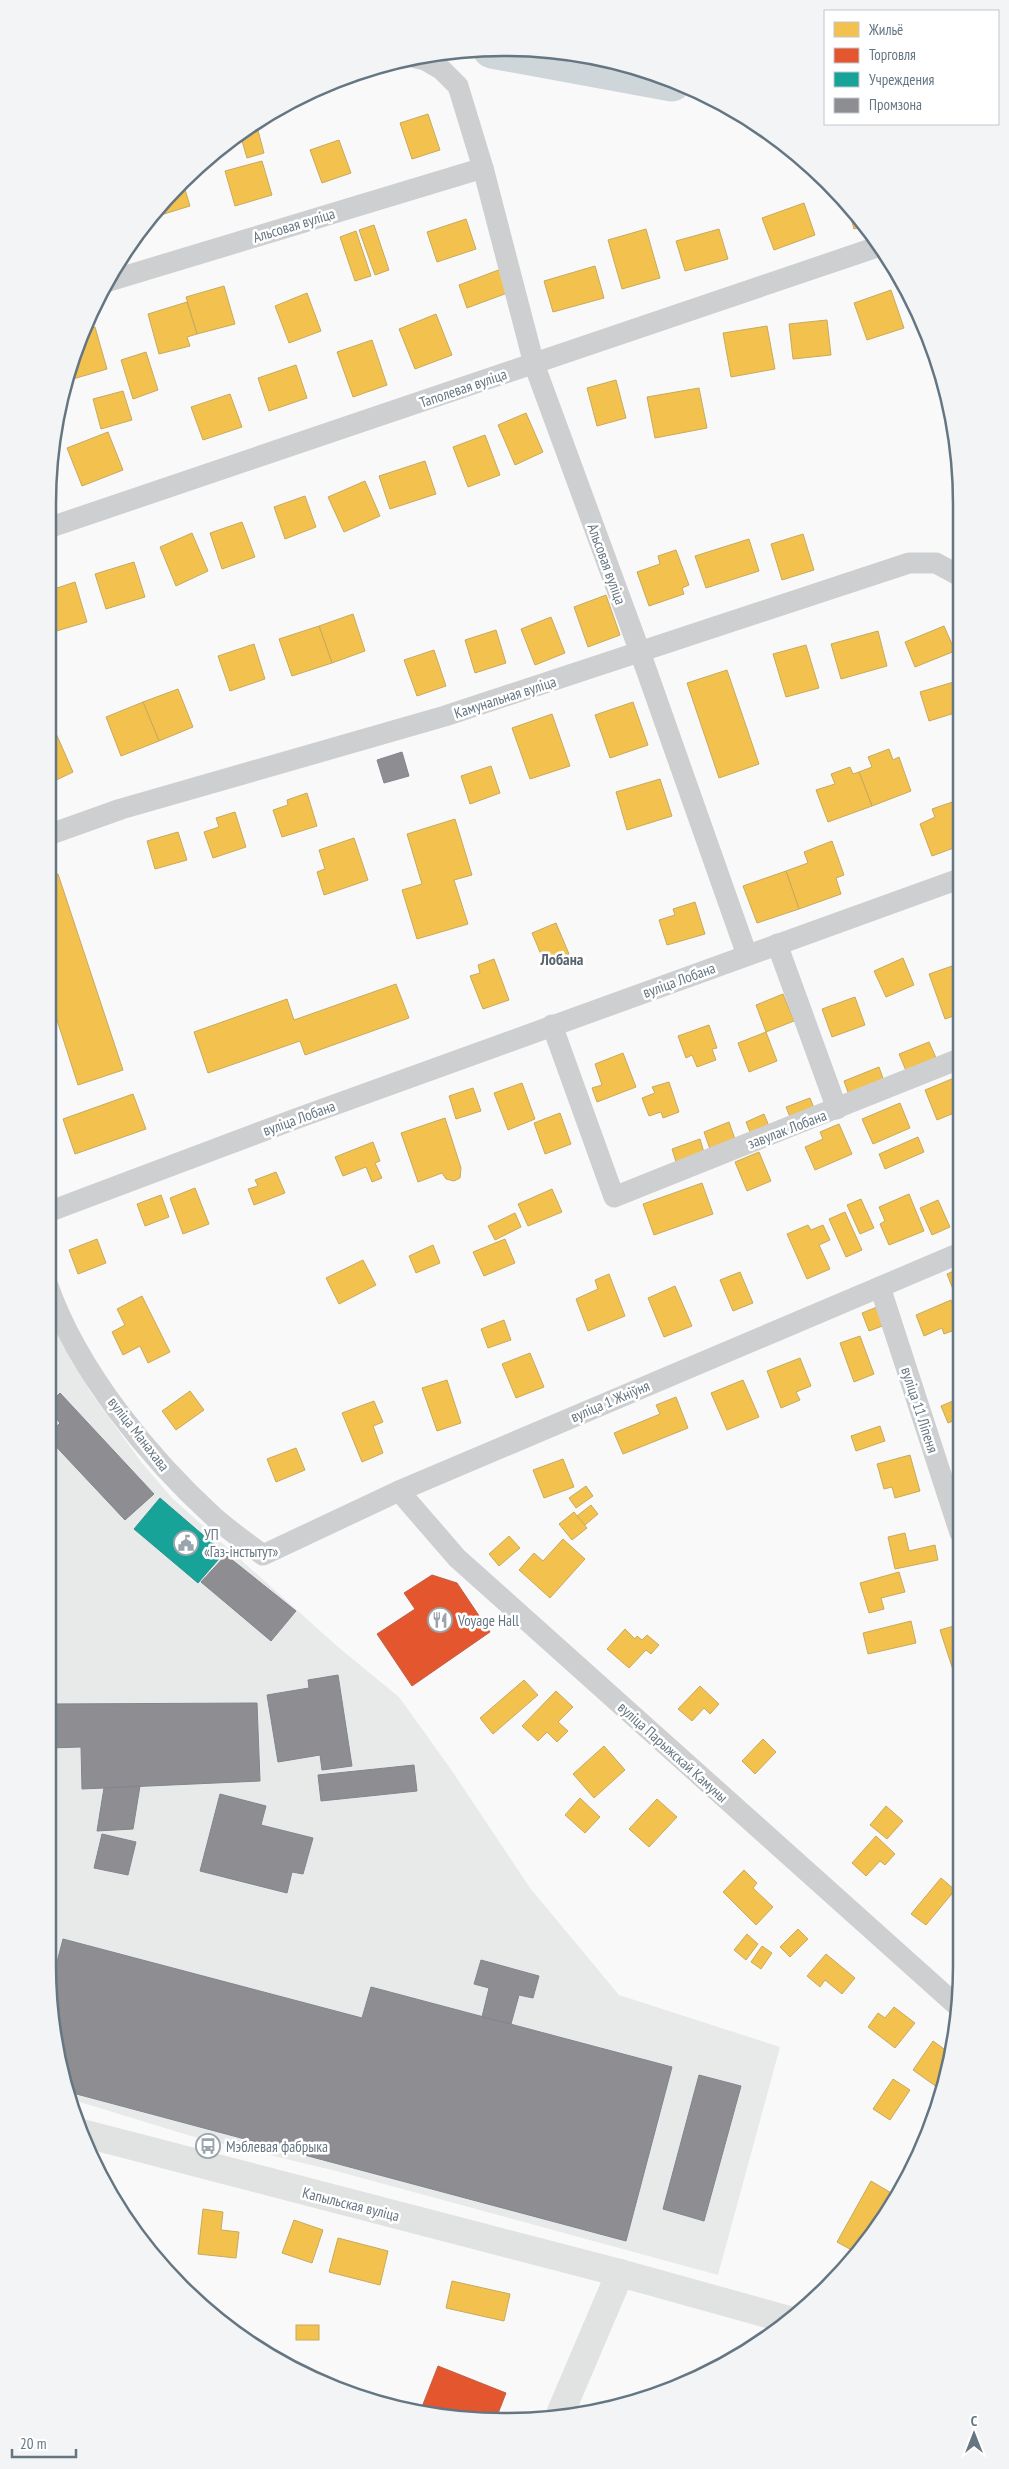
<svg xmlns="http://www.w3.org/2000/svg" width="1009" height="2469" viewBox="0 0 1009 2469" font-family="'PT Sans Narrow',sans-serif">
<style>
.built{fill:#e8e9e9}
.homes{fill:#f2c14e;stroke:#c8aa5e}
.shops{fill:#e4572e;stroke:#be6048}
.public{fill:#17a398;stroke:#2e9692}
.industry{fill:#8d8d92;stroke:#81868e}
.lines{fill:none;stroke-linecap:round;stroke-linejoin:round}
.river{stroke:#ced6d9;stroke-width:39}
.street{stroke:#cecfd0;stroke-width:21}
.secondary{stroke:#e1e2e2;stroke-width:28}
.labels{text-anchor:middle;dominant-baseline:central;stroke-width:5;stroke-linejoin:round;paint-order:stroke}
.street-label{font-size:15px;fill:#657683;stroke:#fff}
.poi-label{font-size:15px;fill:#657683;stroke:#fff;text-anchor:start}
.neighbourhood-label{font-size:16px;font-weight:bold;fill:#57646e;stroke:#fff}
.rim{fill:none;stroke:#657683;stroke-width:2.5}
</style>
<rect width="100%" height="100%" fill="#f9f9f9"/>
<!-- built -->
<polygon class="built" points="48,1315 91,1393 142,1463 172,1498 338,1647 399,1697 450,1768 530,1888 619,1995 780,2047 718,2275 336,2171 191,2136 70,2099 48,1964"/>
<!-- homes -->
<g class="homes">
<polygon points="428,114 440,150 412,159 400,123"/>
<polygon points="256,123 264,153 247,158 240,134"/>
<polygon points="339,140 351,173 322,183 310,150"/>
<polygon points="262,161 272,195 235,206 225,171"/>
<polygon points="183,183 190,206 151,218 161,203"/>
<polygon points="846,201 848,203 863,226 854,229"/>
<polygon points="804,203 815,235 774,250 762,218"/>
<polygon points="466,219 476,249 437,262 427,232"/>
<polygon points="374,225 389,270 375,275 359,230"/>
<polygon points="646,229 660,278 622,289 608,240"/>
<polygon points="719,229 728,259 685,271 676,241"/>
<polygon points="356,231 371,276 355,281 340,237"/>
<polygon points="595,266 604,298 553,312 544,281"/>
<polygon points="501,269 510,292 467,308 459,285"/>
<polygon points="224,286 235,324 197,334 186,297"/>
<polygon points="891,290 904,328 867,340 854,303"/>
<polygon points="307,293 321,331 289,343 275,306"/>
<polygon points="187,302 197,334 187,337 190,346 159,354 148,314"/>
<polygon points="436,314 452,355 415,369 399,329"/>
<polygon points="827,320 831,355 793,359 789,324"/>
<polygon points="767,326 775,369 731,377 723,333"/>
<polygon points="95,327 107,369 73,379 70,368 72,358 84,330"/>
<polygon points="372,340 387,385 353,397 337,352"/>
<polygon points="146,352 158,390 133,399 121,360"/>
<polygon points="296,365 307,398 269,411 258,378"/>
<polygon points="616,380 626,418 597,426 587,388"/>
<polygon points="699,388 707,428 655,438 647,397"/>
<polygon points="123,391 132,420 101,429 93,399"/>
<polygon points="230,394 242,427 203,440 191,407"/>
<polygon points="526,413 543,452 515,465 498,425"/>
<polygon points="108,432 123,470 82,486 67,448"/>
<polygon points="485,435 500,475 468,487 453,447"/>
<polygon points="425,461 436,494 390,509 379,476"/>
<polygon points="365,481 380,516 344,532 328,497"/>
<polygon points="305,496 316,527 285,539 274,507"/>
<polygon points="242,522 255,557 222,569 210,533"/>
<polygon points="192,533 208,571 176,586 160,547"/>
<polygon points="803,534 814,570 782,580 771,544"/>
<polygon points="749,539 759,571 706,588 695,556"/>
<polygon points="676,550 689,585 682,588 684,594 649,606 637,572 660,564 658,556"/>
<polygon points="134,562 145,597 106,609 95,574"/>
<polygon points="75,582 87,622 53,632 48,614 48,591"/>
<polygon points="606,595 620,635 588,647 574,607"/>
<polygon points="353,614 365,651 332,663 319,626"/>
<polygon points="551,617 565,653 535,665 521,629"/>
<polygon points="319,626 332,663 292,676 279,639"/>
<polygon points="944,626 955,651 915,667 905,642"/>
<polygon points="496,630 506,663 475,673 465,640"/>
<polygon points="878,631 887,666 841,679 831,644"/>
<polygon points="254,644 265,679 230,691 218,656"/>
<polygon points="806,645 819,688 786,697 773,654"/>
<polygon points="434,650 446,686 417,696 404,660"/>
<polygon points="727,670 759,764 719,778 687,683"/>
<polygon points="957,681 958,712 929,721 920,692"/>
<polygon points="178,689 193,727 159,741 143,702"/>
<polygon points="143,702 159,741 121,756 106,717"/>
<polygon points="633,702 648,745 610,758 595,715"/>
<polygon points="552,714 570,766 530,779 512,728"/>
<polygon points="55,731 73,772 48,784 48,734"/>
<polygon points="889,749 893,760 899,757 911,791 872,806 859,772 872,767 868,757"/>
<polygon points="491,766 500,793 470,804 461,776"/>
<polygon points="850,767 853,774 859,772 872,806 828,822 816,790 835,784 831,774"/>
<polygon points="660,779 672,816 627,830 616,792"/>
<polygon points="307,793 317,826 282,837 273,810 288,805 287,800"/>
<polygon points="958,800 959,846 932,856 920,824 935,817 932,809"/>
<polygon points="235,812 246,847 213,858 204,832 219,827 216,818"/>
<polygon points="455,819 472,875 454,880 468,924 417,939 402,890 422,884 407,834"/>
<polygon points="178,832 187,860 155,869 147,841"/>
<polygon points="354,838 368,880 324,895 317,872 325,869 319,850"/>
<polygon points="832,841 844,875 836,878 841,894 799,909 786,871 808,863 804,852"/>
<polygon points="786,871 799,909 757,923 743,886"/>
<polygon points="58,874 123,1070 78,1085 48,992 48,877"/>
<polygon points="695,902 705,934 667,945 659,920 675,915 673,909"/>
<polygon points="556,923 569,954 545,964 532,933"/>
<polygon points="903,958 914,985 886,997 874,971"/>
<polygon points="494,959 509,1000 483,1009 470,976 480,973 478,965"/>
<polygon points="958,964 959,1014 945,1019 929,974"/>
<polygon points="396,984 409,1018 305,1055 300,1041 208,1073 194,1032 287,999 294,1020"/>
<polygon points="783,994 794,1021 766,1032 756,1005"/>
<polygon points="855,997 865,1025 832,1037 822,1009"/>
<polygon points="709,1025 717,1048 712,1049 716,1060 697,1067 692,1055 686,1058 678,1036"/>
<polygon points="766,1032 777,1061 749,1072 738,1043"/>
<polygon points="929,1042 937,1060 907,1073 899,1054"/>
<polygon points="623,1053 636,1087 597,1102 592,1088 602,1085 595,1064"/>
<polygon points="879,1067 884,1081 849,1095 844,1081"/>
<polygon points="959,1076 959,1111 937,1120 925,1090"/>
<polygon points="669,1082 679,1112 663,1118 661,1112 649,1116 642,1098 655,1093 652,1087"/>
<polygon points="522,1083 535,1119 508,1130 494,1093"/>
<polygon points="473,1088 481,1111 456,1119 449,1096"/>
<polygon points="133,1094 146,1129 75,1154 63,1119"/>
<polygon points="810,1098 816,1113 792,1122 786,1107"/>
<polygon points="900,1103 910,1128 873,1144 862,1119"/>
<polygon points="560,1113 571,1144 545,1154 534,1123"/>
<polygon points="764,1114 771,1131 753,1139 746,1122"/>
<polygon points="445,1118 461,1168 460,1178 454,1181 446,1179 442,1173 418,1182 401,1133"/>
<polygon points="729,1122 736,1142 711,1152 704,1132"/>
<polygon points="839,1124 852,1154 815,1170 805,1147 823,1139 820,1132"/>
<polygon points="918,1137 924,1152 885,1169 879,1154"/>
<polygon points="700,1139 705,1156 677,1165 672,1149"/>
<polygon points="373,1142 380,1161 375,1163 382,1178 372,1182 366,1167 343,1176 335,1157"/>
<polygon points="759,1152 771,1181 747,1191 735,1162"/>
<polygon points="276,1172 285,1193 254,1205 248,1189 258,1186 255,1180"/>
<polygon points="702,1183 713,1214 654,1235 643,1204"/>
<polygon points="195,1188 209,1224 183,1234 170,1198"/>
<polygon points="552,1189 562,1212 528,1226 518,1204"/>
<polygon points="909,1194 924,1231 889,1245 880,1224 885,1221 879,1207"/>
<polygon points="161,1195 169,1217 145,1226 137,1204"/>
<polygon points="861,1199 874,1228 860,1234 847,1205"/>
<polygon points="938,1200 950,1227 932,1235 920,1208"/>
<polygon points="845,1212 862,1250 846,1257 829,1219"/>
<polygon points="515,1213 521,1227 495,1240 488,1226"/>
<polygon points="808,1225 811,1230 823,1225 830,1240 819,1245 830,1269 807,1279 787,1234"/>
<polygon points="97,1239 106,1263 78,1274 69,1250"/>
<polygon points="505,1239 515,1263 484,1276 473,1252"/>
<polygon points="433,1245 440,1263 416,1273 409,1256"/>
<polygon points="363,1260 376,1285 339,1304 326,1278"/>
<polygon points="960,1268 960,1301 958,1302 947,1274"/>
<polygon points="740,1272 753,1303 733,1311 720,1280"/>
<polygon points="609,1274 625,1316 588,1331 576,1299 598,1289 595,1280"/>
<polygon points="675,1286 692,1326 664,1337 648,1298"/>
<polygon points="142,1296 170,1352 148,1363 140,1346 123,1355 112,1332 125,1325 117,1309"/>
<polygon points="951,1300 960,1321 960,1328 944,1334 942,1328 924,1336 916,1315"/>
<polygon points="877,1307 885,1325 869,1331 862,1313"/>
<polygon points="504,1320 511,1340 488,1348 481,1329"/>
<polygon points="860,1336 874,1374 854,1382 840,1343"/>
<polygon points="530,1353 544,1387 516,1398 502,1364"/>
<polygon points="800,1358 811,1386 796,1392 800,1400 781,1408 767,1371"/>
<polygon points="447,1380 461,1423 437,1431 422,1388"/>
<polygon points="743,1380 759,1417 727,1430 711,1393"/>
<polygon points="190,1391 204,1410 176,1430 162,1411"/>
<polygon points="676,1397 688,1428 623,1454 614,1433 660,1414 656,1405"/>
<polygon points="960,1398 960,1418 948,1423 941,1406"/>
<polygon points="374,1401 383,1422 373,1426 383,1453 362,1462 342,1413"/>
<polygon points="880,1426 885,1441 856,1451 851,1436"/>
<polygon points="296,1448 305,1470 276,1482 267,1459"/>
<polygon points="910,1455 920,1491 895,1498 892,1487 884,1489 877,1464"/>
<polygon points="563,1459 574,1487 544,1498 533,1470"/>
<polygon points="586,1486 593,1496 576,1508 569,1498"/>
<polygon points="591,1505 598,1514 585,1525 577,1516"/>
<polygon points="574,1512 587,1528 572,1540 559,1524"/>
<polygon points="905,1533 909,1551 935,1545 938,1560 895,1569 888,1537"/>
<polygon points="509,1536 520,1548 499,1566 489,1554"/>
<polygon points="563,1539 585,1559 550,1598 519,1570 534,1553 543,1561"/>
<polygon points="899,1572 905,1592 881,1598 884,1609 869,1613 860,1583"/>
<polygon points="911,1621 916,1643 868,1654 863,1633"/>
<polygon points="961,1624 961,1667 953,1670 940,1630"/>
<polygon points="625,1629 635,1639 637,1636 642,1640 647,1635 659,1645 651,1654 646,1650 629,1668 607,1649"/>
<polygon points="524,1680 538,1695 493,1734 480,1718"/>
<polygon points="700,1686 719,1704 710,1714 704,1708 692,1721 678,1709"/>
<polygon points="556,1691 573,1707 558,1722 568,1731 557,1742 547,1732 538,1741 522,1726"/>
<polygon points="763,1739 776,1752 755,1774 742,1761"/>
<polygon points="604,1746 625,1770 594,1798 573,1774"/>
<polygon points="580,1798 600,1817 585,1833 565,1815"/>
<polygon points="657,1799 677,1817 649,1847 629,1829"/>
<polygon points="886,1806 903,1821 887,1839 870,1825"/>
<polygon points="876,1836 895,1854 885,1865 880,1861 866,1876 852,1863"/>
<polygon points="744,1870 757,1883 753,1888 773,1907 756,1925 723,1892"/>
<polygon points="941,1878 955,1890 926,1925 911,1914"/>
<polygon points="798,1929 808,1939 790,1957 780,1947"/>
<polygon points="747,1934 758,1944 746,1960 734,1950"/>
<polygon points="762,1946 772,1953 761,1969 751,1962"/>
<polygon points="826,1954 855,1978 842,1994 825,1980 820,1987 807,1976"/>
<polygon points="894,2007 915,2023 895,2048 868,2027 878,2013 885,2018"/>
<polygon points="933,2041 947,2051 941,2090 913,2070"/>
<polygon points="893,2079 910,2090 890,2120 873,2109"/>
<polygon points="871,2181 893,2194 867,2243 857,2253 837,2242"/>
<polygon points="203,2209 223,2212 221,2230 239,2232 236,2258 198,2254"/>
<polygon points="294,2220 323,2230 312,2263 282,2253"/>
<polygon points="338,2238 388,2251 380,2285 329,2272"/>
<polygon points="452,2281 510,2294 504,2321 446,2308"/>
<rect x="296" y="2325" width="23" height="15"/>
<polygon points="262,2349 278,2352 276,2360"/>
</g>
<!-- shops -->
<g class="shops">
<polygon points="432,1575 457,1583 490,1632 412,1686 377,1634 415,1609 404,1593"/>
<polygon points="438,2366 506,2393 497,2416 445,2418 420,2412"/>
</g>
<!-- public -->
<polygon class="public" points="160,1498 224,1553 198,1583 134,1529"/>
<!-- industry -->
<g class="industry">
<polygon points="402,752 409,776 384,783 377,760"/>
<polygon points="60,1393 154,1494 125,1520 48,1438 48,1435 60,1423 48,1409 48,1405"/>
<polygon points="226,1555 296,1611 271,1641 201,1582"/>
<polygon points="338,1675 352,1766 322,1770 320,1755 278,1762 267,1695 309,1688 308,1680"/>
<polygon points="257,1703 260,1781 82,1789 81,1747 48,1748 48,1704"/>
<polygon points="414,1765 417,1791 321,1801 318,1775"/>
<polygon points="140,1786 133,1829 97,1831 104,1788"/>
<polygon points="220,1794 266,1806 261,1825 313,1838 303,1874 292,1872 287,1893 200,1871"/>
<polygon points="102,1834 136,1842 128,1875 94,1868"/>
<polygon points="63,1939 362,2018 371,1987 672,2067 626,2241 69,2092 51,1985"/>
<polygon points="481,1960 539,1976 533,1998 519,1995 511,2024 482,2017 489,1988 474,1984"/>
<polygon points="699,2075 741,2086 704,2221 663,2209"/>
</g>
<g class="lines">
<!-- river -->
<polyline class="river" points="492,49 672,82"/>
<!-- street -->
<g class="street">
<polyline points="416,58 425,60 442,70 458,86 483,168 534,364 640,652 747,955"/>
<polyline points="106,282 483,168"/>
<polyline points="48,528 877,247"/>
<polyline points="48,835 121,809 445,716 909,563 936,563 958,575"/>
<polyline points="777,944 837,1109"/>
<polyline points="552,1025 614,1197 959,1059"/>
<polyline points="48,1212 298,1118 959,879"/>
<path d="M48,1286C78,1371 149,1458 215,1518C230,1531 247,1543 263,1555L399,1491L960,1253"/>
<polyline points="880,1287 960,1533"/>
<polyline points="399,1491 457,1558 955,2004"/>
</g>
<!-- secondary -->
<g class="secondary">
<polyline points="82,2133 620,2273 789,2320"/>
<polyline points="560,2414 620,2273"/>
</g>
</g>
<!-- icons -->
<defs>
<symbol id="civic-ring" viewBox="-11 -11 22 22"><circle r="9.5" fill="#fff" stroke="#99a4ac" stroke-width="1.5"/><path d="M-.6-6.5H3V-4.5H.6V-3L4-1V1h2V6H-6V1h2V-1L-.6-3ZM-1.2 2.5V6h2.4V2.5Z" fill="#99a4ac"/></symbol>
<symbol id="restaurant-ring" viewBox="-11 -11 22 22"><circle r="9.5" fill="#fff" stroke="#99a4ac" stroke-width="1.5"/><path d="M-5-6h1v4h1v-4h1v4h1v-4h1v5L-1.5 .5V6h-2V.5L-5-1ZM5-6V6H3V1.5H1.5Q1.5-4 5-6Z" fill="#99a4ac"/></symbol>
<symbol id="bus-ring" viewBox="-11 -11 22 22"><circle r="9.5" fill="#fff" stroke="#99a4ac" stroke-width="1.5"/><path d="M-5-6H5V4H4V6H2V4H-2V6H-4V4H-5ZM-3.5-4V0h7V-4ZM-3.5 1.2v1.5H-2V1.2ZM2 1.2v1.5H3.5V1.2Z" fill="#99a4ac"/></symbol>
</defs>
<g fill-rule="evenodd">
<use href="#civic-ring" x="172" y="1529" width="28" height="28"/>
<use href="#restaurant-ring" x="426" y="1606" width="28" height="28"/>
<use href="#bus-ring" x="194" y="2132" width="28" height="28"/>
</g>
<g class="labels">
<!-- street labels -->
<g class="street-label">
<text transform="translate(294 225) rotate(-17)">Альсовая вуліца</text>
<text transform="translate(463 388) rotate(-19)">Таполевая вуліца</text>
<text transform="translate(607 564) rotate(70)">Альсовая вуліца</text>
<text transform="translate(505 697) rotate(-18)">Камунальная вуліца</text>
<text transform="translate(679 980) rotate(-20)">вуліца Лобана</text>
<text transform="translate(299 1118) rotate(-20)">вуліца Лобана</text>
<text transform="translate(787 1129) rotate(-21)">завулак Лобана</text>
<text transform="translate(610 1401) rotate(-23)">вуліца 1 Жніўня</text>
<text transform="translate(920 1410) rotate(72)">вуліца 11 Ліпеня</text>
<text transform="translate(139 1434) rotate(52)">вуліца Манахава</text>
<text transform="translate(673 1752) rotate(42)">вуліца Парыжскай Камуны</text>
<text transform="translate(351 2204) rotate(14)">Капыльская вуліца</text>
</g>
<!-- poi labels -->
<g class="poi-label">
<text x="204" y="1534">УП<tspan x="204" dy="17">«Газ-інстытут»</tspan></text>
<text x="458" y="1620">Voyage Hall</text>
<text x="226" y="2146">Мэблевая фабрыка</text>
</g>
<!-- neighbourhood labels -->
<g class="neighbourhood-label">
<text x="562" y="959">Лобана</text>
</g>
</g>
<!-- crop -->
<path d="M0 0H1009V2469H0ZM504 56H505A448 448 0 0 1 953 504V1965A448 448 0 0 1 505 2413H504A448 448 0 0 1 56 1965V504A448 448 0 0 1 504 56Z" fill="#f3f4f5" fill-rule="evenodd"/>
<path class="rim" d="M504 56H505A448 448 0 0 1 953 504V1965A448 448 0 0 1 505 2413H504A448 448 0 0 1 56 1965V504A448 448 0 0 1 504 56Z"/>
<!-- legend -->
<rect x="824" y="10" width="175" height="115" fill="#ffffff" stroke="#c1c8cd"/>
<rect x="834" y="22" width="25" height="15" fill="#f2c14e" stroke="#c1c8cd"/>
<text x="869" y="35" font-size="15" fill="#657683">Жильё</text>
<rect x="834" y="48" width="25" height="15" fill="#e4572e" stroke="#c1c8cd"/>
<text x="869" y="60" font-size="15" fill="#657683">Торговля</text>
<rect x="834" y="72" width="25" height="15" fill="#17a398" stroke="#c1c8cd"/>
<text x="869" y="85" font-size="15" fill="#657683">Учреждения</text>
<rect x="834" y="98" width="25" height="15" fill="#8d8d92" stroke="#c1c8cd"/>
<text x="869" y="110" font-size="15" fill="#657683">Промзона</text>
<!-- north arrow -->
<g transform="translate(974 2434)" stroke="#ffffff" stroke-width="4" paint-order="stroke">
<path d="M0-4L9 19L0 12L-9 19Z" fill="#657683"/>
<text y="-8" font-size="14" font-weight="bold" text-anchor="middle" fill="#657683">С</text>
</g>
<!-- scale -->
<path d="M12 2449v8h64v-8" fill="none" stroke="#657683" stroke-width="2.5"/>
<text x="20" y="2449" font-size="15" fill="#657683" stroke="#ffffff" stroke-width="4" paint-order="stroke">20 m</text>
</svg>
